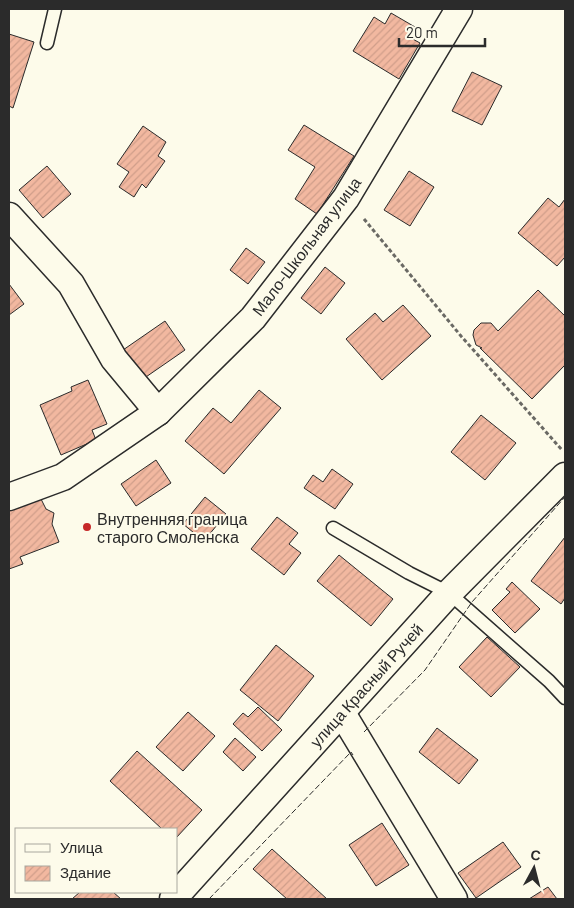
<svg xmlns="http://www.w3.org/2000/svg" width="574" height="908" viewBox="0 0 574 908" font-family="Barlow,sans-serif">
<style>
.building{fill:url(#building-hatch);stroke:#2b2b2b}
.lines{fill:none;stroke-linecap:round;stroke-linejoin:round}
.service-casing{stroke:#2b2b2b;stroke-width:15}
.minor-casing{stroke:#2b2b2b;stroke-width:29}
.path{stroke:#6a6964;stroke-width:3;stroke-dasharray:4 2.5;stroke-linecap:butt}
.service{stroke:#fdfbea;stroke-width:12}
.minor{stroke:#fdfbea;stroke-width:26}
.fence{stroke:#2b2b2b;stroke-width:1;stroke-dasharray:6 2.5;stroke-linecap:butt}
.poi-dot{fill:#c62828;stroke:#fdfbea;stroke-width:2}
.labels{text-anchor:middle;dominant-baseline:central;stroke-width:4;stroke-linejoin:round;paint-order:stroke}
.street-label{font-size:16px;fill:#2b2b2b;stroke:#fdfbea}
.poi-label{font-size:16px;fill:#2b2b2b;stroke:#fdfbea;text-anchor:start}
</style>
<defs>
<pattern id="building-hatch" width="6" height="6" patternUnits="userSpaceOnUse" patternTransform="scale(1.25)"><rect width="6" height="6" fill="#f2b8a0"/><path d="M-1 1l2-2M0 6l6-6M5 7l2-2" fill="none" stroke="#d09e8a"/></pattern>
</defs>
<rect width="100%" height="100%" fill="#fdfbea"/>
<!-- building -->
<g class="building">
<polygon points="391,13 415,27 409,37 420,43 399,79 353,51 374,17 385,24"/>
<polygon points="9,34 34,42 13,108 9,106"/>
<polygon points="472,72 502,86 482,125 452,111"/>
<polygon points="304,125 354,156 317,214 295,199 315,167 288,150"/>
<polygon points="143,126 166,142 158,156 165,161 146,188 142,184 134,197 119,187 129,172 117,164"/>
<polygon points="47,166 71,194 43,218 19,190"/>
<polygon points="409,171 434,187 410,226 384,210"/>
<polygon points="548,198 559,207 565,199 565,257 557,266 518,233"/>
<polygon points="246,248 265,262 248,284 230,270"/>
<polygon points="325,267 345,283 321,314 301,298"/>
<polygon points="9,284 24,304 9,315"/>
<polygon points="538,290 565,316 565,365 532,399 480,348 482,348 476,345 473,335 474,330 481,323 491,323 498,331"/>
<polygon points="403,305 431,336 382,380 346,339 375,313 383,322"/>
<polygon points="165,321 185,350 143,379 123,350"/>
<polygon points="88,380 107,424 92,430 96,440 61,455 40,405 72,391 71,387"/>
<polygon points="259,390 281,408 224,474 185,441 213,408 231,423"/>
<polygon points="481,415 516,443 485,480 451,452"/>
<polygon points="156,460 171,483 136,506 121,484"/>
<polygon points="332,469 353,484 335,509 304,488 313,475 323,482"/>
<polygon points="205,497 226,514 204,541 183,524"/>
<polygon points="41,499 46,509 54,513 52,524 59,542 20,557 23,564 9,569 9,510"/>
<polygon points="277,517 298,533 289,544 301,553 284,575 251,549"/>
<polygon points="565,537 565,598 561,604 531,581"/>
<polygon points="339,555 393,599 371,626 317,581"/>
<polygon points="512,582 540,609 515,633 492,610 510,592 506,589"/>
<polygon points="487,637 520,667 491,697 459,667"/>
<polygon points="276,645 314,676 278,721 240,690"/>
<polygon points="258,707 282,730 262,751 233,724 243,713 248,717"/>
<polygon points="188,712 215,736 183,771 156,747"/>
<polygon points="437,728 478,760 459,784 419,752"/>
<polygon points="235,738 256,757 243,771 223,752"/>
<polygon points="137,751 202,810 176,838 176,829 162,829 110,781"/>
<polygon points="382,823 409,865 376,886 349,845"/>
<polygon points="503,842 521,867 476,898 458,873"/>
<polygon points="272,849 327,899 287,899 253,869"/>
<polygon points="548,887 557,899 529,899"/>
<polygon points="80,892 113,892 121,899 72,899"/>
</g>
<g class="lines">
<defs>
<g id="service">
<polyline points="47,43 55,9"/>
<polyline points="333,528 409,573 449,593 549,681 565,698"/>
</g>
<g id="minor">
<polyline points="9,216 71,284 114,359 158,412"/>
<polyline points="9,497 63,477 158,412 253,318 346,198 459,9"/>
<polyline points="342,713 454,899"/>
<polyline points="173,899 449,593 565,476"/>
</g>
</defs>
<!-- service casing -->
<use href="#service" class="service-casing"/>
<!-- minor casing -->
<use href="#minor" class="minor-casing"/>
<!-- path -->
<polyline class="path" points="364,219 461,336 562,450"/>
<!-- service -->
<use href="#service" class="service"/>
<!-- minor -->
<use href="#minor" class="minor"/>
<!-- fence -->
<g class="fence">
<polyline points="364,732 425,670 472,602 565,497"/>
<polyline points="209,899 351,752 353,755"/>
</g>
</g>
<!-- markers -->
<circle class="poi-dot" cx="87" cy="527" r="5"/>
<g class="labels">
<!-- street labels -->
<g class="street-label">
<text transform="translate(306 246) rotate(-53)">Мало-Школьная улица</text>
<text transform="translate(366 685) rotate(-48)">улица Красный Ручей</text>
</g>
<!-- poi labels -->
<g class="poi-label">
<text x="97" y="518">Внутренняя граница<tspan x="97" dy="18">старого Смоленска</tspan></text>
</g>
</g>
<!-- border -->
<rect width="574" height="908" fill="none" stroke="#2b2b2b" stroke-width="20"/>
<!-- legend -->
<rect x="15" y="828" width="162" height="65" fill="#fdfbea" stroke="#a9a89e"/>
<rect x="25" y="844" width="25" height="8" fill="#fdfbea" stroke="#a9a89e"/>
<text x="60" y="853" font-size="15" fill="#2b2b2b">Улица</text>
<rect x="25" y="866" width="25" height="15" fill="url(#building-hatch)" stroke="#a9a89e"/>
<text x="60" y="878" font-size="15" fill="#2b2b2b">Здание</text>
<!-- north arrow -->
<g transform="translate(534 868) rotate(7)" stroke="#fdfbea" stroke-width="4" paint-order="stroke">
<path d="M0-4L9 19L0 12L-9 19Z" fill="#2b2b2b"/>
<text y="-8" font-size="14" font-weight="bold" text-anchor="middle" fill="#2b2b2b">С</text>
</g>
<!-- scale -->
<path d="M399 38v8h86v-8" fill="none" stroke="#2b2b2b" stroke-width="2.5"/>
<text x="406" y="38" font-size="15" fill="#2b2b2b" stroke="#fdfbea" stroke-width="4" paint-order="stroke">20 m</text>
</svg>
